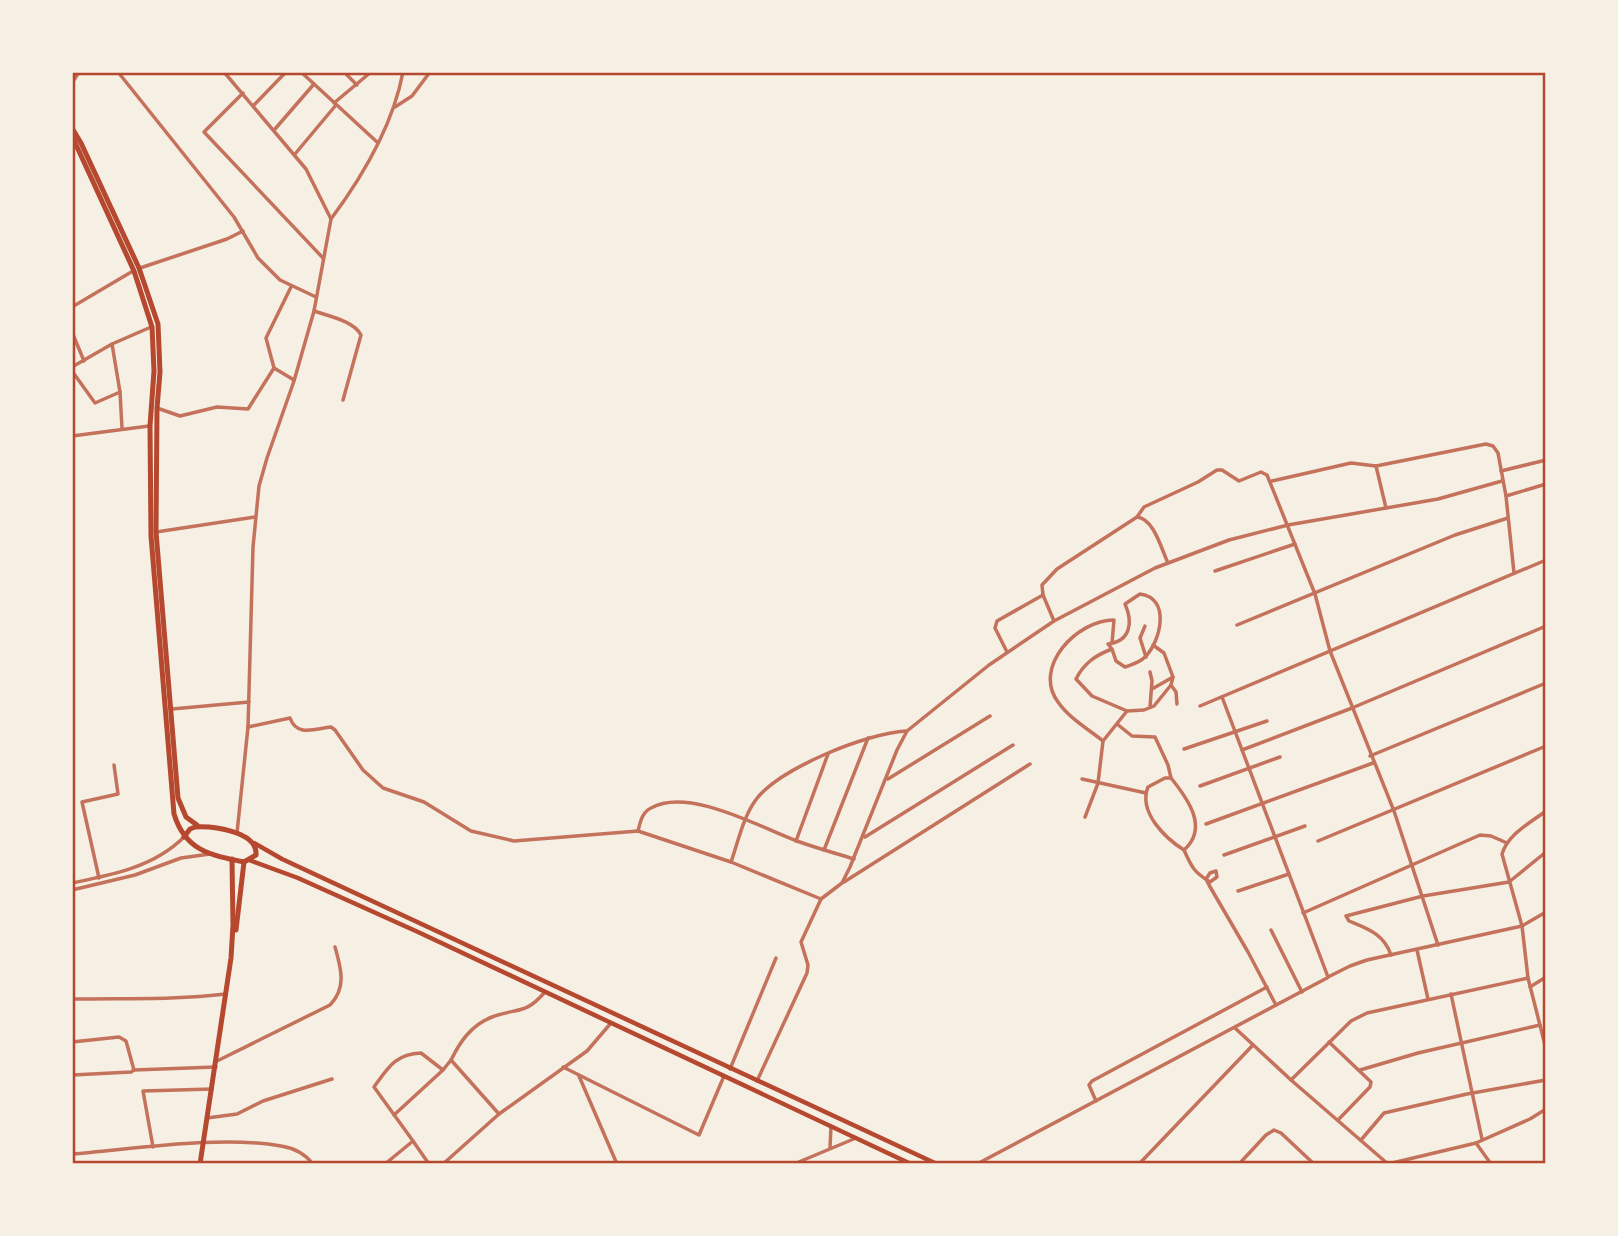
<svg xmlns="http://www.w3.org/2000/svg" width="1618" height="1236" viewBox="0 0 1618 1236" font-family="Mulish,sans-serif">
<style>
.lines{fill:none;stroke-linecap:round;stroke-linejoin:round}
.minor{stroke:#c5725c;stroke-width:3.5}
.tertiary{stroke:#c5725c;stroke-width:3.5}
.secondary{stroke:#b5482f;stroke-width:4.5}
.trunk{stroke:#b5482f;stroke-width:5}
.neatline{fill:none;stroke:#b5482f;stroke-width:2.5}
</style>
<rect width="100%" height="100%" fill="#f6efe4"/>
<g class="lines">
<!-- minor -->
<g class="minor">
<polyline points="118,72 234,217 258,258 280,280 316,297"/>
<polyline points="224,72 306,169 331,219 314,311 294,381 267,458 259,486 253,547 248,727 237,833"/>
<polyline points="301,72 377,142"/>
<polyline points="344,72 357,85"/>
<polyline points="72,83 79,72"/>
<polyline points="243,93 204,132 323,258"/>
<polyline points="334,103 371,72"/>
<polyline points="254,105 286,72"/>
<polyline points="395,107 412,96 430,72"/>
<polyline points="275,129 314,84"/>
<polyline points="295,154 336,105"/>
<path d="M331,219C363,176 393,125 403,72"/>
<polyline points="140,268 227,239 243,231"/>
<polyline points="72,307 133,271"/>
<path d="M314,311C328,316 354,321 361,335L343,400"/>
<polyline points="72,332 84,361"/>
<polyline points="112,344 151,327"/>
<polyline points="72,367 112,344 120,392 95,403 72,371"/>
<polyline points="274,368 266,338 291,287"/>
<polyline points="120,392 122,428"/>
<polyline points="157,408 180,416 217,407 248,409 274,368 294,380"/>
<polyline points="72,436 149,426"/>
<polyline points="1501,471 1546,460"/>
<polyline points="1272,481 1351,463 1376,466"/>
<polyline points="1386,508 1376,466 1486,444 1493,446 1498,453 1506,496"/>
<polyline points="1137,517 1144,507 1198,482 1217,470 1222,470 1239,481 1261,472 1267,475 1315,594 1330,651 1394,811 1438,945"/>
<polyline points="156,532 255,517"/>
<polyline points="1215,571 1295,544"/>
<polyline points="1514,573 1506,496 1546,484"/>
<path d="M1043,595L1042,585L1057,569L1137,517C1154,519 1161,548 1168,563"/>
<polyline points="1237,625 1455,535 1508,518"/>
<polyline points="1145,626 1140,638 1146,657"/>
<polyline points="1007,652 995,628 997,621 1043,595 1054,621"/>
<polyline points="1150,672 1152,681 1150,707"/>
<polyline points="1171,685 1176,692 1177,704"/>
<polyline points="1152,689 1173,677"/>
<polyline points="1222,697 1328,977 1350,966 1367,960 1522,926 1546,912"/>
<polyline points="1200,706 1546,560"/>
<polyline points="172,709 249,702"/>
<polyline points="1127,711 1144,710 1154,706 1171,685 1173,677 1164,653 1153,645"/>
<polyline points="1117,724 1132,736 1155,737 1168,765 1171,778"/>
<path d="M248,727L290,718C297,737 314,729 331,727L335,730L363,770L383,788L424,802L471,831L514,841L638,831L731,862L821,899L842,883L850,867L897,750L907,731L989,665L1054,621L1155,568L1229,540L1288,525L1438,499L1502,481"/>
<path d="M1103,741L1127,711L1092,696L1076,679C1084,663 1096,655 1112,649L1116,661L1125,667C1133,664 1139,663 1145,657C1161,641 1171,598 1140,594L1125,604C1133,622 1131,641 1108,644L1112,649"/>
<polyline points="1184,749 1267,721"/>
<polyline points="1242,750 1352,708 1546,626"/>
<polyline points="1370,756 1546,683"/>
<path d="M1165,778H1171C1188,799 1209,828 1184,850C1165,838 1138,812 1148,787Z"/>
<polyline points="888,779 990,716"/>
<polyline points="1082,779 1146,793"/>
<polyline points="1200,786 1280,757"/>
<path d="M1085,817L1098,783L1103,741C1088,729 1069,718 1058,702C1032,667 1077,620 1114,620L1112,643"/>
<polyline points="1206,824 1373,763"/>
<path d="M638,831C640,823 642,812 651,808C689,787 759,827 797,841C816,848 835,853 854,859"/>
<polyline points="865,837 1013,745"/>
<polyline points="796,841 828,754"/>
<polyline points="1318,841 1546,746"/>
<polyline points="824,850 868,738"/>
<path d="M1184,850C1192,868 1194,872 1210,882L1217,877L1216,871L1210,873L1206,879L1209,885L1248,952L1276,1005"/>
<polyline points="1224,855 1305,826"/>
<path d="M731,862C738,842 743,818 755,801C777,769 867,733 906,731"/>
<polyline points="99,878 82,802 118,794 114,765"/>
<polyline points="844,882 1030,764"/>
<polyline points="1238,891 1289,874"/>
<polyline points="1303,913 1480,835 1491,836 1507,843"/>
<polyline points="1271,930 1302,992"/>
<polyline points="1417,950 1428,999"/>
<path d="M1391,955C1384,934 1368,929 1349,921L1346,916L1423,896L1509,882L1546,852"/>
<path d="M1528,978L1522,926L1502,854C1508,834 1530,823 1546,811"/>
<polyline points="1530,987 1546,977"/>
<polyline points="1451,994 1482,1139"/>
<path d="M72,999C124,998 175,1000 226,994"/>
<polyline points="1235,1028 1291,1080 1388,1164"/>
<polyline points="72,1042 119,1037 126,1041 134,1070 131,1072 72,1075"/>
<polyline points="1329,1042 1371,1082 1370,1087 1338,1120"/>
<path d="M451,1060C460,1042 471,1025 492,1017C518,1007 524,1016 545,992"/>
<path d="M217,1061L330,1005C347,988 341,968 335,947"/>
<polyline points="563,1067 699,1135 724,1076"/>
<polyline points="730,1069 776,958"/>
<polyline points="134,1070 216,1067"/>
<polyline points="1360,1070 1418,1053 1540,1025"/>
<polyline points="579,1076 617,1164"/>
<polyline points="1291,1080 1351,1021 1367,1013 1528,978 1546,1049"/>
<polyline points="757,1081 807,973 808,965 801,942 821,899"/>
<polyline points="1096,1101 1089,1085 1092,1081 1267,987"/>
<polyline points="499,1114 587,1051 611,1023"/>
<polyline points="394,1115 443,1070 451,1060 499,1114 443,1164"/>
<polyline points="207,1118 237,1114 263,1101 332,1079"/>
<polyline points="1361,1140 1384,1113 1467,1094 1546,1080"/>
<path d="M413,1141L374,1087C388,1068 395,1054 421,1053L443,1070"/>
<polyline points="1476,1143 1491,1164"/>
<polyline points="153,1147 143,1091 212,1089"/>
<polyline points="830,1148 831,1126"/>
<path d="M72,1154C134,1149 221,1135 281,1146C294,1148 305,1154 313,1164"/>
<polyline points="385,1164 413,1141 429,1164"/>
<polyline points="794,1164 856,1138"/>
<polyline points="977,1164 1327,978"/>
<polyline points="1139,1164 1253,1045"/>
<polyline points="1239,1164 1266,1135 1274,1130 1281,1133 1314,1164"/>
<polyline points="1388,1164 1476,1143 1530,1119 1546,1109"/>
</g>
<!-- tertiary -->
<g class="tertiary">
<path d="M72,883C112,875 154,867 184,837"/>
<polyline points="72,890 135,875 181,858 210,854"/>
</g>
<!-- secondary -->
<g class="secondary">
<polyline points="254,843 282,859 937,1164"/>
<polyline points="249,860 298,878 418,932 911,1164"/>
</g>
<!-- trunk -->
<g class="trunk">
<polyline points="72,128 81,143 139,268 158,324 160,372 157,408 156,532 178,798 186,817 197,825"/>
<path d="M72,136L134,271L152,327L154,371L150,426L151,536L174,814C185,850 209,855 244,862L256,855C258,831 212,826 195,827L190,829L184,837"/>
<polyline points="236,930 244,862"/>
<polyline points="200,1164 231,958 233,925 232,859"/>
</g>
</g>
<!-- border -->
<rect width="1618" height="1236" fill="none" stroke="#f6efe4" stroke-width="147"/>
<rect x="74" y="74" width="1470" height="1088" class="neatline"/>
</svg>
